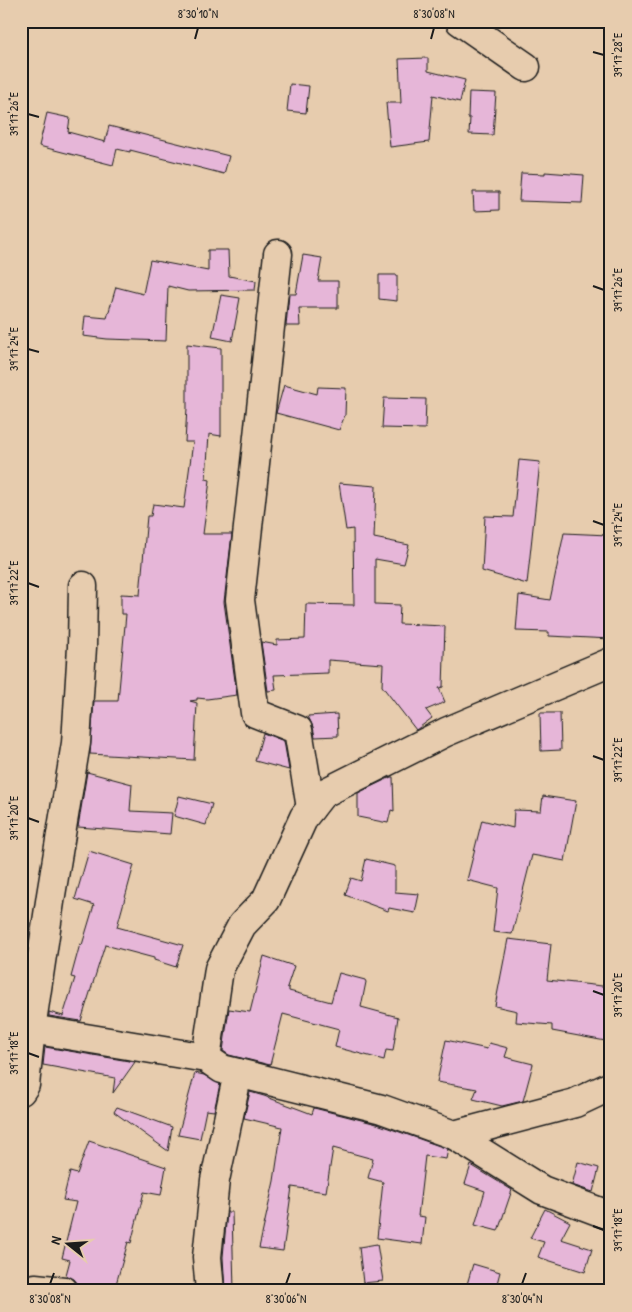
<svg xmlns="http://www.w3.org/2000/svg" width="632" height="1312" viewBox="0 0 632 1312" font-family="'Patrick Hand',sans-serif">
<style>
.building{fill:#e6b6d8;stroke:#1c1c1c}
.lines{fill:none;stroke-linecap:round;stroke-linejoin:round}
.street-casing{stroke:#1c1c1c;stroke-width:31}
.street{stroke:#e7ccae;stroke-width:28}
.ticks{fill:none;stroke:#1c1c1c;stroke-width:2}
.neatline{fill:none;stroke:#1c1c1c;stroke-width:2}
.ticks-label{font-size:12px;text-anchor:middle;fill:#1c1c1c}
</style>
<rect width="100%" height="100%" fill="#e7ccae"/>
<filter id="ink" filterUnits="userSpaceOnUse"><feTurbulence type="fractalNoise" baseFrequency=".02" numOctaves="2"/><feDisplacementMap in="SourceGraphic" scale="10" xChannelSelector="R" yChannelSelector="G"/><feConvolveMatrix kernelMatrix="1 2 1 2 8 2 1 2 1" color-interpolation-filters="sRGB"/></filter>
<g filter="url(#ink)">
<!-- building -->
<g class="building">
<polygon points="428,58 428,71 465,80 460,102 433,95 429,142 390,147 386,103 401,103 399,59"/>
<polygon points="290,84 309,86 306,113 287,111"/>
<polygon points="469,92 496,93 493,135 469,134 470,118 468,118"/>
<polygon points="47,113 70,118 68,132 105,142 109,126 229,156 224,174 130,150 130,152 117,149 113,165 39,146"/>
<polygon points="545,172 584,175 582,203 519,201 521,173 545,174"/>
<polygon points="473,192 499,192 499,210 474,211"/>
<polygon points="208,250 228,250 229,276 256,281 255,290 188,291 168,286 166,341 107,339 83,336 85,316 107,318 116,287 143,294 150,260 208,271"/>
<polygon points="303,255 322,258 318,281 338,281 338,308 299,308 300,326 286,326 289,294 296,294"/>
<polygon points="379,275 397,275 397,301 379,299"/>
<polygon points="221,295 240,298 232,341 212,337"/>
<polygon points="187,344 221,348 221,436 209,434 206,479 210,480 203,534 232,534 224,602 237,695 207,699 197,698 197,700 190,701 197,703 194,760 90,754 94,701 118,701 126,614 121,614 121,594 140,595 147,516 151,516 153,504 184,508 193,442 185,442 187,408"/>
<polygon points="284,385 317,394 318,387 346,388 345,415 339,430 276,413"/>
<polygon points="384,398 426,399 425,429 382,428"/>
<polygon points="519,460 540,462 527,584 482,571 485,516 513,517"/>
<polygon points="339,483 376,486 374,538 409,545 404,564 375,559 375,604 400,605 399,624 445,626 443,687 439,688 445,702 426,710 432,718 416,730 382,686 383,664 328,660 328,673 274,675 276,690 268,691 261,642 277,645 277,640 305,639 306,604 354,605 353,529 346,530"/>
<polygon points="564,533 608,535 606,563 611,564 611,639 549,636 549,632 516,631 519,595 550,600"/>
<polygon points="540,713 560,713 561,750 541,751"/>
<polygon points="337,714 338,736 315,737 313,727 308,716"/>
<polygon points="263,733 284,741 289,770 255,761"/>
<polygon points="87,772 132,784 130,811 172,813 170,834 78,827"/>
<polygon points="391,777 393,777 394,811 391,810 388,823 358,817 358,793"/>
<polygon points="179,796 212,804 206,825 174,816"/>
<polygon points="543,796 576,801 565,861 532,855 512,934 493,932 498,888 467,880 482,820 513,828 514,810 541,811"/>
<polygon points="89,851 134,865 117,927 183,945 176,967 154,960 154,958 105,945 81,1021 49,1016 49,1012 63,1016 75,978 71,977 80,944 82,945 94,905 75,899"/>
<polygon points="366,859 395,866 395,892 419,894 415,913 389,908 388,911 345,895 351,878 361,881"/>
<polygon points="508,939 551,944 547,980 611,987 611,1042 552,1031 552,1025 516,1022 517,1011 495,1006"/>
<polygon points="264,956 294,966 287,987 289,988 289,991 331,1002 339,973 365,980 366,982 361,1007 398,1017 393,1051 386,1050 384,1060 335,1047 339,1029 283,1014 270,1065 229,1055 223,1051 229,1009 250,1012"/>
<polygon points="446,1040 487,1049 489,1043 508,1048 505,1057 533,1064 523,1101 502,1106 473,1099 477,1089 437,1082"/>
<polygon points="45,1047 135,1062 113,1093 115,1078 43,1065"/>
<polygon points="195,1073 204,1075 220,1084 214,1111 206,1110 200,1139 178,1135"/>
<polygon points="250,1092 264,1096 312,1114 314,1108 377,1124 448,1149 446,1159 425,1156 418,1216 425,1217 422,1244 377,1238 383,1182 368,1178 373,1159 333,1148 326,1192 292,1187 283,1251 259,1248 274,1181 282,1127 244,1118"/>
<polygon points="117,1107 172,1127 168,1151 114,1112"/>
<polygon points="89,1141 166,1167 161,1195 144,1192 131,1243 128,1242 114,1291 79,1291 78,1284 74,1279 66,1275 70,1260 62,1258 76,1202 63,1200 70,1172 77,1174"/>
<polygon points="578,1162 599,1168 593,1192 572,1185"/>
<polygon points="471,1165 512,1190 498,1231 475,1225 485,1191 465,1184"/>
<polygon points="545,1209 570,1222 561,1239 592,1249 585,1272 538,1257 544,1242 530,1238"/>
<polygon points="227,1212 232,1212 234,1291 225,1291 223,1257"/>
<polygon points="377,1244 383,1281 363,1283 359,1247"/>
<polygon points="473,1264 500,1272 495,1291 465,1291"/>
</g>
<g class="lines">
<defs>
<g id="street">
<polyline points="460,21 526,67"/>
<polyline points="278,254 240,600 255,713 298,730 311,808"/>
<polyline points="31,1029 206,1058 222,1069 382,1109 454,1135 542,1190 611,1216"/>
<polyline points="206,1058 219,969 242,925 266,900 304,817 322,794 446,732 611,662"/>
<polyline points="21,1091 25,1085 31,1029 51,895 76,743 82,647 83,586"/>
<polyline points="454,1135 575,1103 611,1086"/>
<polyline points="35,1288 64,1291"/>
<polyline points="210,1291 207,1257 215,1180 238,1073"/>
</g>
</defs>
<!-- street casing -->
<use href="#street" class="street-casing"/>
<!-- street -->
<use href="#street" class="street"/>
</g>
</g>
<!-- ticks -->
<path class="ticks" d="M195,39L198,28M431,39L434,28M593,52L604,55M28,114L39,117M593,286L604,290M28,349L39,352M593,521L604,525M28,583L39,587M593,756L604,760M28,818L39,822M593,991L604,995M28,1053L39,1057M593,1226L604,1230M50,1284L54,1273M286,1284L290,1273M522,1284L526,1273"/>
<!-- margin -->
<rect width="632" height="1312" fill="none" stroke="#e7ccae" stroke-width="55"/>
<!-- north arrow -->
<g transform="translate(68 1244) rotate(287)" stroke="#e7ccae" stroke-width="4" paint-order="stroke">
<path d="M0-4L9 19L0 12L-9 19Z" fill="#1c1c1c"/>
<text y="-8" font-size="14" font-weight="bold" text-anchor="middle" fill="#1c1c1c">N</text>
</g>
<rect x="28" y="28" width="576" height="1256" class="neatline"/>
<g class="ticks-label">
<text x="198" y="18">8°30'10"N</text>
<text x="434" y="18">8°30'08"N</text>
<text transform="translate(618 55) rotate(-90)" y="4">39°17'28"E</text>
<text transform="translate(14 114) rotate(-90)" y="4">39°17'26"E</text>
<text transform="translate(618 290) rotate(-90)" y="4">39°17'26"E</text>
<text transform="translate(14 349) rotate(-90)" y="4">39°17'24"E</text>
<text transform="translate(618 525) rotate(-90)" y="4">39°17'24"E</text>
<text transform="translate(14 583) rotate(-90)" y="4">39°17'22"E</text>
<text transform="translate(618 760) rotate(-90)" y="4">39°17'22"E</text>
<text transform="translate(14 818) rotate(-90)" y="4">39°17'20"E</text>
<text transform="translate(618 995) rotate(-90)" y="4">39°17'20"E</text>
<text transform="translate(14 1053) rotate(-90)" y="4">39°17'18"E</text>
<text transform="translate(618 1230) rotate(-90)" y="4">39°17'18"E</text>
<text x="50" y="1303">8°30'08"N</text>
<text x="286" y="1303">8°30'06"N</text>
<text x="522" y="1303">8°30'04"N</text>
</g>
</svg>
